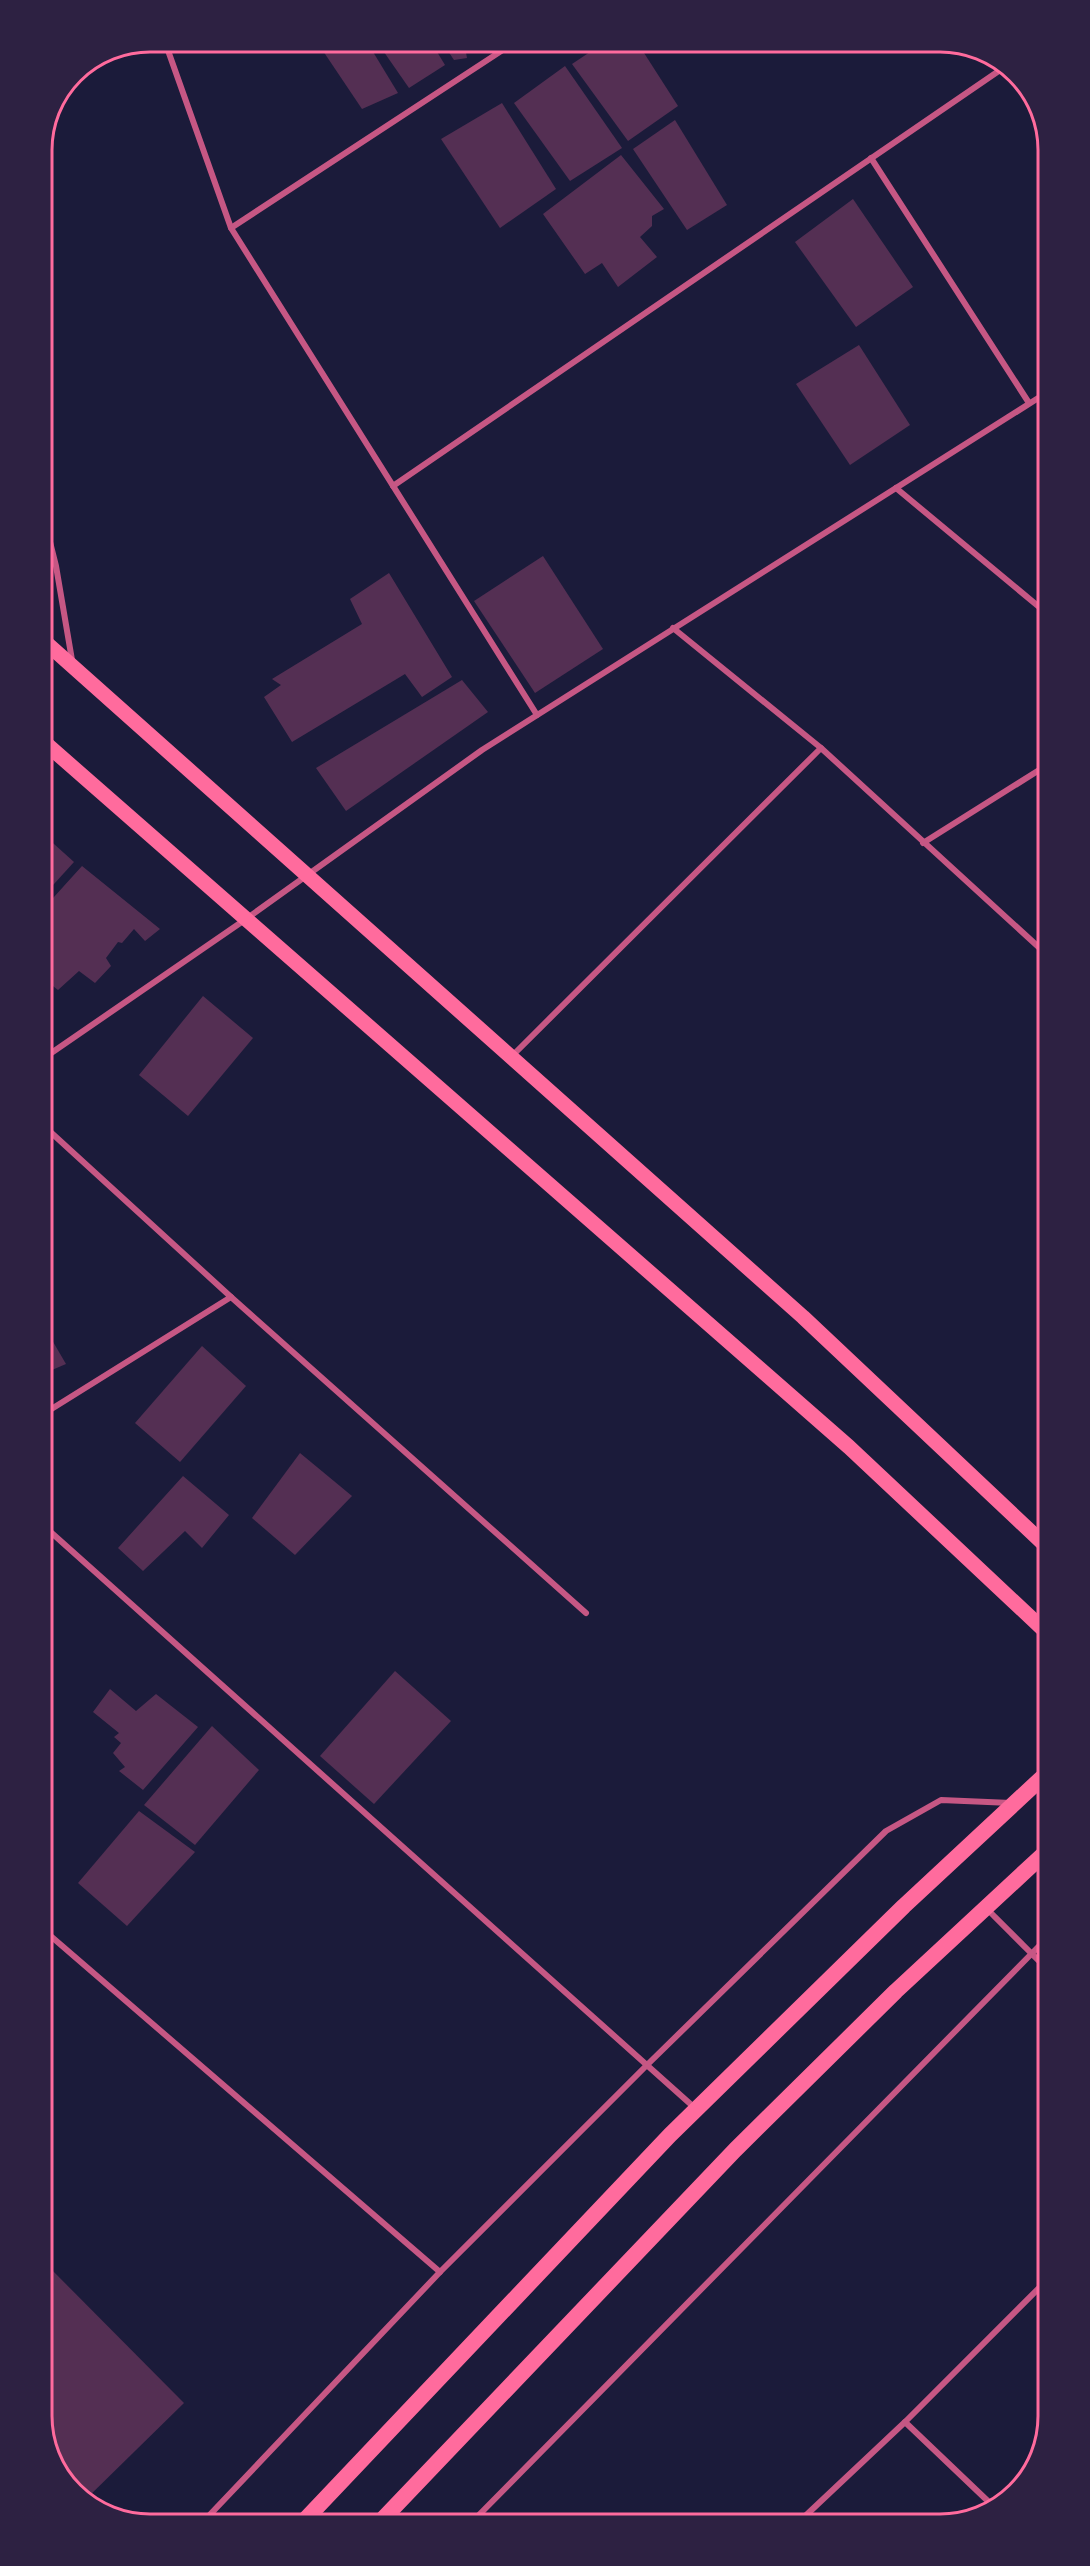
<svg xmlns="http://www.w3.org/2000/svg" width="1090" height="2566" viewBox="0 0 1090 2566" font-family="Helvetica,sans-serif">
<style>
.building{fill:#542f53}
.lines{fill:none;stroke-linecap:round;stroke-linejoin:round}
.minor{stroke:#c65784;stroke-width:6}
.primary{stroke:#ff6b9d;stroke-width:15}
.trunk{stroke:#ff6b9d;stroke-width:16}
.rim{fill:none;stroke:#ff6b9d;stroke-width:3}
</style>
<rect width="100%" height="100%" fill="#1b1b3a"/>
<!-- building -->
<g class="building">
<polygon points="317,42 367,42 398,93 362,109"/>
<polygon points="377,42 431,42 445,65 409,88"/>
<polygon points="442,42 477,42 465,47 467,58 454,60"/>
<polygon points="605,42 637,42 678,106 628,141 572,64"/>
<polygon points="749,42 773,42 756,53"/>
<polygon points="565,66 622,148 570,181 514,103"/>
<polygon points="502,103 556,189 500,228 441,139"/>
<polygon points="675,120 727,205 687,230 633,149"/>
<polygon points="621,155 664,209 652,216 652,226 640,237 657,257 618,287 602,263 585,274 543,214"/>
<polygon points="853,199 913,287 856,327 795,242"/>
<polygon points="859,345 910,425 850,465 796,384"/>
<polygon points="543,556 603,649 535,693 474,601"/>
<polygon points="389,573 452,677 422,697 405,674 292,742 264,697 281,685 272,679 362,624 350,599"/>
<polygon points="462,680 488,712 346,811 316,768"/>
<polygon points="44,835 74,862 44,895"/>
<polygon points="82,866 160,929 145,941 134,929 122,943 118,942 106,958 111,966 95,983 79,971 58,990 44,979 44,908"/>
<polygon points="203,996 253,1038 188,1116 139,1075"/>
<polygon points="45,1237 53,1250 45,1255"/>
<polygon points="45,1328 66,1364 45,1373"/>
<polygon points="202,1346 246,1386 180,1462 135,1423"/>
<polygon points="300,1453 352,1496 295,1555 252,1518"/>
<polygon points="183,1476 229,1515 202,1548 185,1531 143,1571 118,1548"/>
<polygon points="395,1671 451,1721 374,1804 320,1756"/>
<polygon points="110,1689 136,1711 156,1694 198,1727 143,1790 119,1771 125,1767 113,1753 121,1743 114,1737 119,1733 93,1712"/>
<polygon points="212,1726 259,1770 195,1845 144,1805"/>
<polygon points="139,1811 195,1852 127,1926 78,1883"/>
<polygon points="47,2265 184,2403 84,2501 48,2450"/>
</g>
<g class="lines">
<!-- minor -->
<g class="minor">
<polyline points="165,42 231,228"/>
<polyline points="515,42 231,228 537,715"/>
<polyline points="871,158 1029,403"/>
<polyline points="393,486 1006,66"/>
<polyline points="896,488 1044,611"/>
<polyline points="43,514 56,566 72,660"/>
<polyline points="673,628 821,748 1044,952"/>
<polyline points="923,843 1044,767"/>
<polyline points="512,1056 821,748"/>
<polyline points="44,1058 246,919 482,750 1043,395"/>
<polyline points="45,1127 231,1297 45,1413"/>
<polyline points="231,1297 586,1613"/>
<polyline points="45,1527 696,2109"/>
<polyline points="986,1908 1047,1969"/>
<polyline points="46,1932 440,2272"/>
<polyline points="905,2422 992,2505"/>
<polyline points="802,2519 905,2422 1048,2279"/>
<polyline points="472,2522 1047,1938"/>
<polyline points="202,2523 440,2272 647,2065 886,1831 941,1800 1011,1803"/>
</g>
<!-- primary -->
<g class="primary">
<polyline points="43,640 803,1317 1046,1546"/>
<polyline points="44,742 849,1447 1046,1632"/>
</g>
<!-- trunk -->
<g class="trunk">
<polyline points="380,2522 735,2150 896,1991 1047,1851"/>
<polyline points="302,2523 670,2135 904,1906 1046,1774"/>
</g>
</g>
<!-- crop -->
<path d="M0 0H1090V2566H0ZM150 52H940A98 98 0 0 1 1038 150V2416A98 98 0 0 1 940 2514H150A98 98 0 0 1 52 2416V150A98 98 0 0 1 150 52Z" fill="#2d2142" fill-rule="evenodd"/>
<path class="rim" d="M150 52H940A98 98 0 0 1 1038 150V2416A98 98 0 0 1 940 2514H150A98 98 0 0 1 52 2416V150A98 98 0 0 1 150 52Z"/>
</svg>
